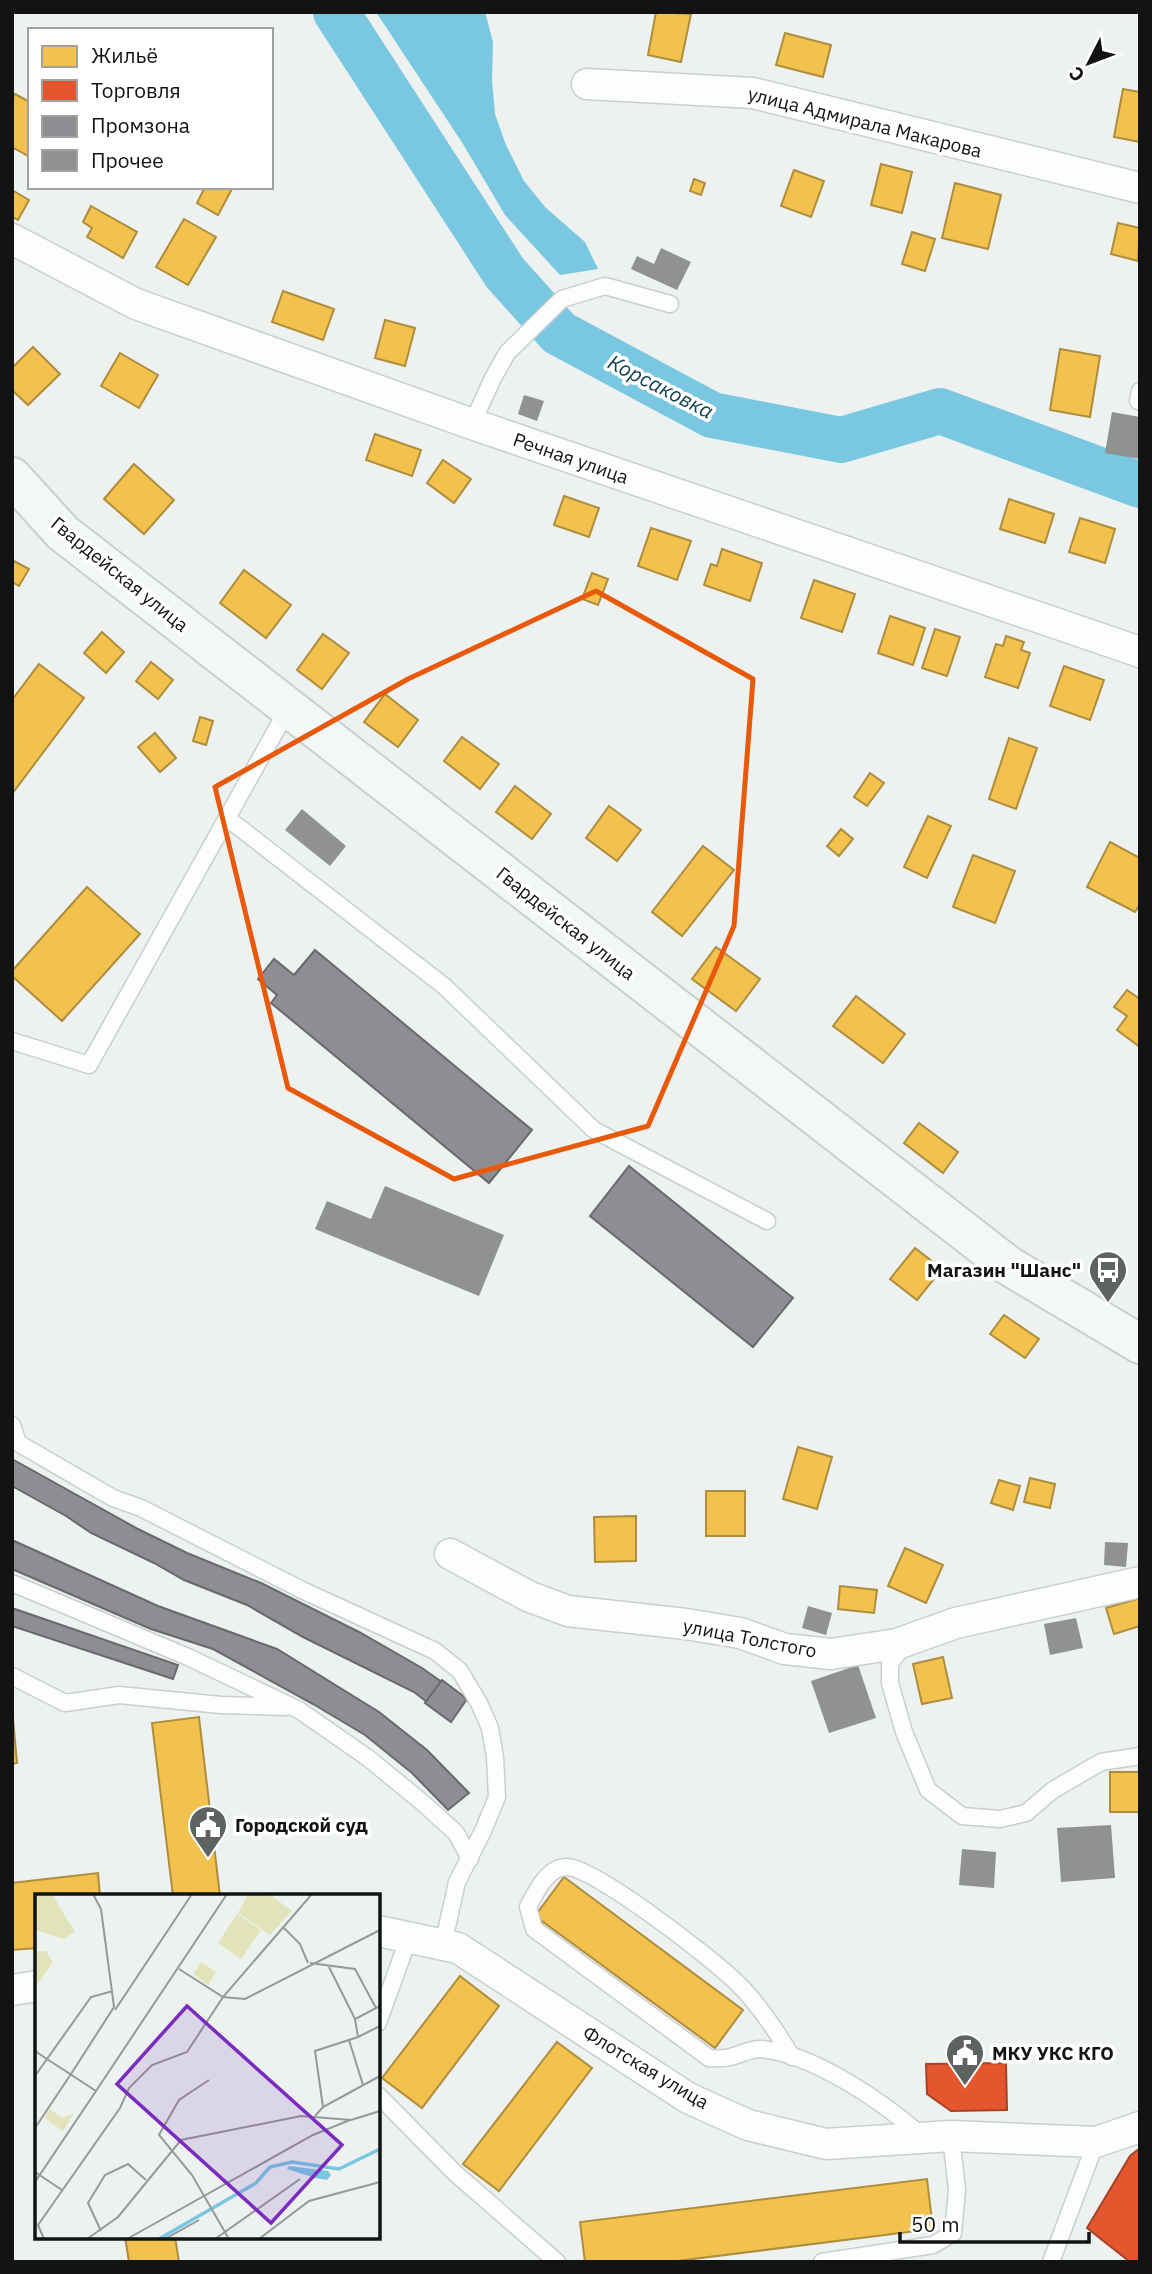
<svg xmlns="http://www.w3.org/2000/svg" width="1152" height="2274" viewBox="0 0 1152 2274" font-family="'IBM Plex Sans',sans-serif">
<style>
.water{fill:#79c7e1}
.homes{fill:#f2c14e;stroke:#ae8d3c;stroke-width:2}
.shops{fill:#e4572e;stroke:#a54326;stroke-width:2}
.industry{fill:#8d8d92;stroke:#68696c;stroke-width:2}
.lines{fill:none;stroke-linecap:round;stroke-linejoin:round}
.river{stroke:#79c7e1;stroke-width:46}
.building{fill:#8f9290}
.service-casing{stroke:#cacecc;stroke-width:19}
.minor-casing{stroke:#cacecc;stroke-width:33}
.secondary-casing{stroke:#cacecc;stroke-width:42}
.service{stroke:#fcfdfd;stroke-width:16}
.minor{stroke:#fcfdfd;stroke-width:30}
.secondary{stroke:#f4f7f7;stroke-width:38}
.marked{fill:none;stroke:#e8590c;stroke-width:5;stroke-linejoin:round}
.labels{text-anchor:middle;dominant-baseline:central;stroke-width:7;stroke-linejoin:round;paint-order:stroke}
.street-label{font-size:19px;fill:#111413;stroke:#fff}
.poi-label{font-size:19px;font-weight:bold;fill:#111413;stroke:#fff;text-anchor:start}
.water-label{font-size:21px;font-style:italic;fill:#104050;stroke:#fff}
.inset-river{fill:none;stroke:#79c7e1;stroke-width:3.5}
.inset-road{fill:none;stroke:#959998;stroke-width:2}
.view{fill:#7b2cbf;fill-opacity:0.15;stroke:#7b2cbf;stroke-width:3.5}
.inset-edge{fill:none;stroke:#111413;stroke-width:3.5}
</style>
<rect width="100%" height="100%" fill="#edf2f0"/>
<!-- water -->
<polygon class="water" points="376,12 485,12 493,42 492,80 495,114 506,145 524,181 545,207 585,242 598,269 560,275 505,215 463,144"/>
<!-- homes -->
<g class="homes">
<polygon points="656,12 691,14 681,62 648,55"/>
<polygon points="785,33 831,45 823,77 776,65"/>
<polygon points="1123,89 1140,92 1140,142 1114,137"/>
<polygon points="15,94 30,102 30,157 12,147 12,99"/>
<polygon points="881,164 912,172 902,213 871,205"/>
<polygon points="794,170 824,181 811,217 781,206"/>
<polygon points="694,179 705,183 701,195 690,191"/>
<polygon points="955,183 1001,195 988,249 942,238"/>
<polygon points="205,187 233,187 218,215 197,203"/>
<polygon points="12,190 29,200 18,220 12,217"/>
<polygon points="91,206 137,232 123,258 87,237 92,228 83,222"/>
<polygon points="184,219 216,237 188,285 156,267"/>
<polygon points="1118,223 1140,228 1138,261 1111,254"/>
<polygon points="912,232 935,239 925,271 902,264"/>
<polygon points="283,291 334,309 323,340 272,322"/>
<polygon points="385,320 415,328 405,366 375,358"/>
<polygon points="33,347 60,374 28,405 12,390 12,368"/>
<polygon points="1060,349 1100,356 1090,417 1050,410"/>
<polygon points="120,353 158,375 139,408 101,386"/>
<polygon points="375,434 421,450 412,476 366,460"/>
<polygon points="443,460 471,479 454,503 427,483"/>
<polygon points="134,464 174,500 144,534 104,499"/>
<polygon points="564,496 599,508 589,537 554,525"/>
<polygon points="1009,499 1054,514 1045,543 1000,529"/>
<polygon points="1080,518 1115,529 1105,563 1069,552"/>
<polygon points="651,528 691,541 677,580 638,566"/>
<polygon points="722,549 762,563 750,601 704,585 711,564 717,566"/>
<polygon points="12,560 29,569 19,586 12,582"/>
<polygon points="244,570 291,605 266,638 220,603"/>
<polygon points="592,573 608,579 598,605 582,599"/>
<polygon points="814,580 855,594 842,632 801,618"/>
<polygon points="890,616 925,628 913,665 878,653"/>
<polygon points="935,629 960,637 947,676 922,668"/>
<polygon points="102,632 124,652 106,673 84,653"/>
<polygon points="323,634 349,653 322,689 297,670"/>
<polygon points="1006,636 1024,642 1021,650 1030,653 1018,688 985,677 996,644 1003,646"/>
<polygon points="151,662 173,680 158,699 136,681"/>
<polygon points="39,664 84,698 12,794 12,700"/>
<polygon points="1064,666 1104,680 1090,720 1050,706"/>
<polygon points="385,694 418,720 398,747 364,722"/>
<polygon points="200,717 213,721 206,745 193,741"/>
<polygon points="155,733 176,758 160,772 138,747"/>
<polygon points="462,737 499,764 480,789 444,761"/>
<polygon points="1009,738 1037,748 1016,809 989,799"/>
<polygon points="870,773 884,783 867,806 854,797"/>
<polygon points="515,786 551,814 532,839 496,812"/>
<polygon points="609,806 641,830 617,861 586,838"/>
<polygon points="928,816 951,826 927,878 904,867"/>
<polygon points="841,829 853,839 839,856 827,846"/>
<polygon points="1110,842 1140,858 1140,904 1135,912 1087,887"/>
<polygon points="703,846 734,870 682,936 652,912"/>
<polygon points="973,855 1015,871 995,923 953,907"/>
<polygon points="87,887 140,934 62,1021 12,976 12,971"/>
<polygon points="716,947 760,979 736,1011 692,979"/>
<polygon points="1127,990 1140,999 1140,1047 1117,1030 1127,1016 1114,1007"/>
<polygon points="856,996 905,1034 883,1063 833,1026"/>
<polygon points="919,1123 958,1152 943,1173 904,1143"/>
<polygon points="915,1248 942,1269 917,1300 890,1279"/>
<polygon points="1004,1315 1039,1339 1025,1358 990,1334"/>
<polygon points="798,1447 832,1457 817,1509 783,1499"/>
<polygon points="1030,1478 1055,1484 1050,1508 1024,1502"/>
<polygon points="999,1480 1020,1486 1013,1510 991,1503"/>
<rect x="706" y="1491" width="39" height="45"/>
<polygon points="636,1516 636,1561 595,1562 594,1517"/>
<polygon points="905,1548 943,1565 926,1603 888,1586"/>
<polygon points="840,1586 877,1590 874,1613 838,1609"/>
<polygon points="1140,1598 1140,1626 1114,1634 1106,1608"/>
<polygon points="943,1657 952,1698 922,1704 913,1664"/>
<polygon points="12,1707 17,1763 12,1764"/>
<polygon points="199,1717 220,1896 173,1896 152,1723"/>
<rect x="1110" y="1772" width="30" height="40"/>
<polygon points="98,1873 100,1896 37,1896 37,1948 12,1950 12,1883"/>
<polygon points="564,1877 743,2010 715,2048 535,1916"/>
<polygon points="460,1976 499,2006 422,2108 382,2078"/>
<polygon points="557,2042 592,2068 499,2191 463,2164"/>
<polygon points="927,2179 933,2229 669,2262 585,2262 580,2222"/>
<polygon points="125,2237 175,2237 179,2262 129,2262"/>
</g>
<!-- shops -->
<g class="shops">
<polygon points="1006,2063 1007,2110 951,2111 927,2094 926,2064"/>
<polygon points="1140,2148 1140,2260 1130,2262 1087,2228 1130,2156"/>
</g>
<!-- industry -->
<g class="industry">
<polygon points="315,950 532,1130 489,1183 271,1003 277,995 258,979 274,959 294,975"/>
<polygon points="629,1166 793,1298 753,1347 590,1216"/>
<polygon points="12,1459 138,1529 187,1553 261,1583 359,1632 422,1668 446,1685 432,1706 414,1692 303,1637 247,1605 184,1580 154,1563 91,1533 66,1516 12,1486"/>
<polygon points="12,1540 158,1606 277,1649 379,1712 427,1750 469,1793 448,1810 412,1773 365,1735 313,1704 213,1649 151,1629 12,1569"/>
<polygon points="12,1608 178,1665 173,1679 12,1626"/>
<polygon points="442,1680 467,1699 451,1722 425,1703"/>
</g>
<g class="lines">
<!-- river -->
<polyline class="river" points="336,12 505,273 559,333 712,415 841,440 940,411 1140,485"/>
</g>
<!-- building -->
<g class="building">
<polygon points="661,248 691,262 677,290 631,269 637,256 654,264"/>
<polygon points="524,395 544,401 537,421 518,414"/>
<polygon points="1112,412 1140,417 1140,459 1105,453"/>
<polygon points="302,809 346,846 330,866 285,830"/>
<polygon points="385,1186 504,1235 479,1296 315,1229 327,1201 371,1219"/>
<polygon points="1105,1542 1128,1543 1126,1567 1104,1565"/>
<polygon points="808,1606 832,1613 826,1635 802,1628"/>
<polygon points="1076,1618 1083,1648 1050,1655 1044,1624"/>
<polygon points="858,1665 876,1718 829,1733 811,1681"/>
<polygon points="1111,1825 1115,1878 1061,1882 1057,1828"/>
<polygon points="962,1849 996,1852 994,1888 959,1885"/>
</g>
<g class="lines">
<defs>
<g id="service">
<polyline points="1138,401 1140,391"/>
<polyline points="472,424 493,378 507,353 562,299 605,286 670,304"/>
<polyline points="227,818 444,986 594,1130 767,1221"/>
<polyline points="12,1041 89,1065 289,707"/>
<polyline points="12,1425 18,1443 113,1498 141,1508 302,1590 435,1651 460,1671 479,1703 490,1728 495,1757 497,1797 483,1831 457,1882 443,1945"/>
<polyline points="12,1583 188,1657 299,1710 368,1758 423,1803 456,1833 470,1859"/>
<polyline points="907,1645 900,1650 890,1663 890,1683 904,1732 928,1790 962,1816 1000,1819 1026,1813 1053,1790 1101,1762 1140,1756"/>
<polyline points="12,1676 65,1703 119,1695 221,1705 286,1707"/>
<polyline points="378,2023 409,1937"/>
<path d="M792,2057C777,2032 759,2004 738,1984C716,1961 594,1867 567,1867C547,1867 536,1892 528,1907L534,1929L709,2058C716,2058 724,2059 730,2057C740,2055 751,2048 761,2049C814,2054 883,2102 922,2136"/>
<polyline points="378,2095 455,2173 557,2262"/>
<polyline points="822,2262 933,2245 953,2233 957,2190 951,2136"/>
<polyline points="1051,2262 1096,2142"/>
</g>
<g id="minor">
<polyline points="587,84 753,93 1140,188"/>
<polyline points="12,239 136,304 472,424 1140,652"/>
<polyline points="450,1554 530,1597 568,1611 686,1624 740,1633 785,1649 831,1654 897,1644 956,1623 1140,1582"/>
<polyline points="378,1931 458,1948 688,2098 748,2125 826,2144 951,2136 1096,2142 1140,2127"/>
<polyline points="12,1990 37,1986"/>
</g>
<polyline id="secondary" points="12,477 63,533 1009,1266 1140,1344"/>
</defs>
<!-- service casing -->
<use href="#service" class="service-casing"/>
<!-- minor casing -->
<use href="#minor" class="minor-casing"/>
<!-- secondary casing -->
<use href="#secondary" class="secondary-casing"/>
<!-- service -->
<use href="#service" class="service"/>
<!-- minor -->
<use href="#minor" class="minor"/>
<!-- secondary -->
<use href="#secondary" class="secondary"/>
</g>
<!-- marked area -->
<path class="marked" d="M596,591L753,679L734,926L648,1126L454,1179L288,1088L215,787L408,679Z"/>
<!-- icons -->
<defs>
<symbol id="bus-pin" viewBox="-11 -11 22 30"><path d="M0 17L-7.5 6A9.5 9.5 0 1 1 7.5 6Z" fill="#5e6260" stroke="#fff"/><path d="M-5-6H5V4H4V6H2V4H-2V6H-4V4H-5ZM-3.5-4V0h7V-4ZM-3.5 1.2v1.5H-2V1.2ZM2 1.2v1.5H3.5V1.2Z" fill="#fff"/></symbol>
<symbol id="civic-pin" viewBox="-11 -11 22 30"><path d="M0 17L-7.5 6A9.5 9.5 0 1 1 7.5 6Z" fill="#5e6260" stroke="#fff"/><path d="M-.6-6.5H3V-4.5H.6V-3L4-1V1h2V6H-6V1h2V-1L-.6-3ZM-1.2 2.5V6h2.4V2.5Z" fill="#fff"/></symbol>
</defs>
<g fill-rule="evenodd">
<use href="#bus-pin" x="1086" y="1248" width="44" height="60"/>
<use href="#civic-pin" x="186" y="1803" width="44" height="60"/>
<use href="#civic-pin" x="943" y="2031" width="44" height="60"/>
</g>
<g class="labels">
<!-- street labels -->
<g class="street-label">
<text transform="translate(865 122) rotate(14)">улица Адмирала Макарова</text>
<text transform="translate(571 458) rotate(19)">Речная улица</text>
<text transform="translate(120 574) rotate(39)">Гвардейская улица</text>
<text transform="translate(566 923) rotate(38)">Гвардейская улица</text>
<text transform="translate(750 1638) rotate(11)">улица Толстого</text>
<text transform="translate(646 2067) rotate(31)">Флотская улица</text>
</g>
<!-- poi labels -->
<g class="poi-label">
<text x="1081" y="1270" text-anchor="end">Магазин "Шанс"</text>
<text x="235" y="1825">Городской суд</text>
<text x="992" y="2053">МКУ УКС КГО</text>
</g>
<!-- water labels -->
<g class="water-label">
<text transform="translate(661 386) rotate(27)">Корсаковка</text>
</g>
</g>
<!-- overview -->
<g transform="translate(35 1894)">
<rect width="345" height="345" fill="#edf2f0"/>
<path d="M0,0H17L40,38L29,45L0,36ZM213,0H234L257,17L235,41L203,19ZM202,20L226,36L206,65L183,49ZM0,57H11L18,68L0,94ZM166,68L181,78L173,91L158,80ZM15,215L27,224L39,219L28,237L9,224Z" fill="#e1e4bb"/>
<path d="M254,272L293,277L296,281L292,286L280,284L252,275Z" fill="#79c7e1"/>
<path class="inset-river" d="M124,345L221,289L235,273L257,268L304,275L345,255"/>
<path class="inset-road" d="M248,33L265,50L273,69M275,69L320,75L341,114M294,73L320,125M144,75L188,103L210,105L345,36M80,116L157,0M323,143L345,132M314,146L328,191M0,157L12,165L56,103L78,97M36,180L79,113L66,15L58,0M0,182L12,165L61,197L0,288M174,186L144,206L124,241L157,281L194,345M61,197L192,0M288,213L280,157L323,143L320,125L345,112M280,222L288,213L345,182M0,234L36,180M0,278L27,296M66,337L53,309L70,281L93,270L111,286M9,345L3,331L85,214L94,194L117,171L152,158L188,103L277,0M52,345L83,323L146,246L266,222L316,226L345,217M92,345L278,241L315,226M130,345L164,326M180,345L265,285M224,345L274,307L345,288"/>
<path class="view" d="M152,112L307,251L236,329L82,190Z"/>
<rect width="345" height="345" class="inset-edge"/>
</g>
<!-- border -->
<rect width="1152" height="2274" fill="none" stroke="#111413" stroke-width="28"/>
<!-- legend -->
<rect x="28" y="28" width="245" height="161" fill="#ffffff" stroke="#a0a1a1" stroke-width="2"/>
<rect x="42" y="46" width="35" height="21" fill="#f2c14e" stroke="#a0a1a1" stroke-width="2"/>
<text x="91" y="63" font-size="21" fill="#111413">Жильё</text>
<rect x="42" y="80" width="35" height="21" fill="#e4572e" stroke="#a0a1a1" stroke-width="2"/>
<text x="91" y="98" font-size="21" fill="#111413">Торговля</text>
<rect x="42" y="116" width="35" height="21" fill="#8d8d92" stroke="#a0a1a1" stroke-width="2"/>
<text x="91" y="133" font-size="21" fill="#111413">Промзона</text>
<rect x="42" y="150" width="35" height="21" fill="#8f9290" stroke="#a0a1a1" stroke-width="2"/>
<text x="91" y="168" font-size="21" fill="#111413">Прочее</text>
<!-- north arrow -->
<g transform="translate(1089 63) rotate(228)" stroke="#ffffff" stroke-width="5" paint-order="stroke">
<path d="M0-5L12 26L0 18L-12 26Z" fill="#111413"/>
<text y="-10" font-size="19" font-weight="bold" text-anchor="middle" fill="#111413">С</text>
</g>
<!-- scale -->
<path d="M900 2232v10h189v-10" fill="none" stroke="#111413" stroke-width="3.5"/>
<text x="911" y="2232" font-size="21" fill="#111413" stroke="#ffffff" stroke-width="5" paint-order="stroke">50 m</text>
</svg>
